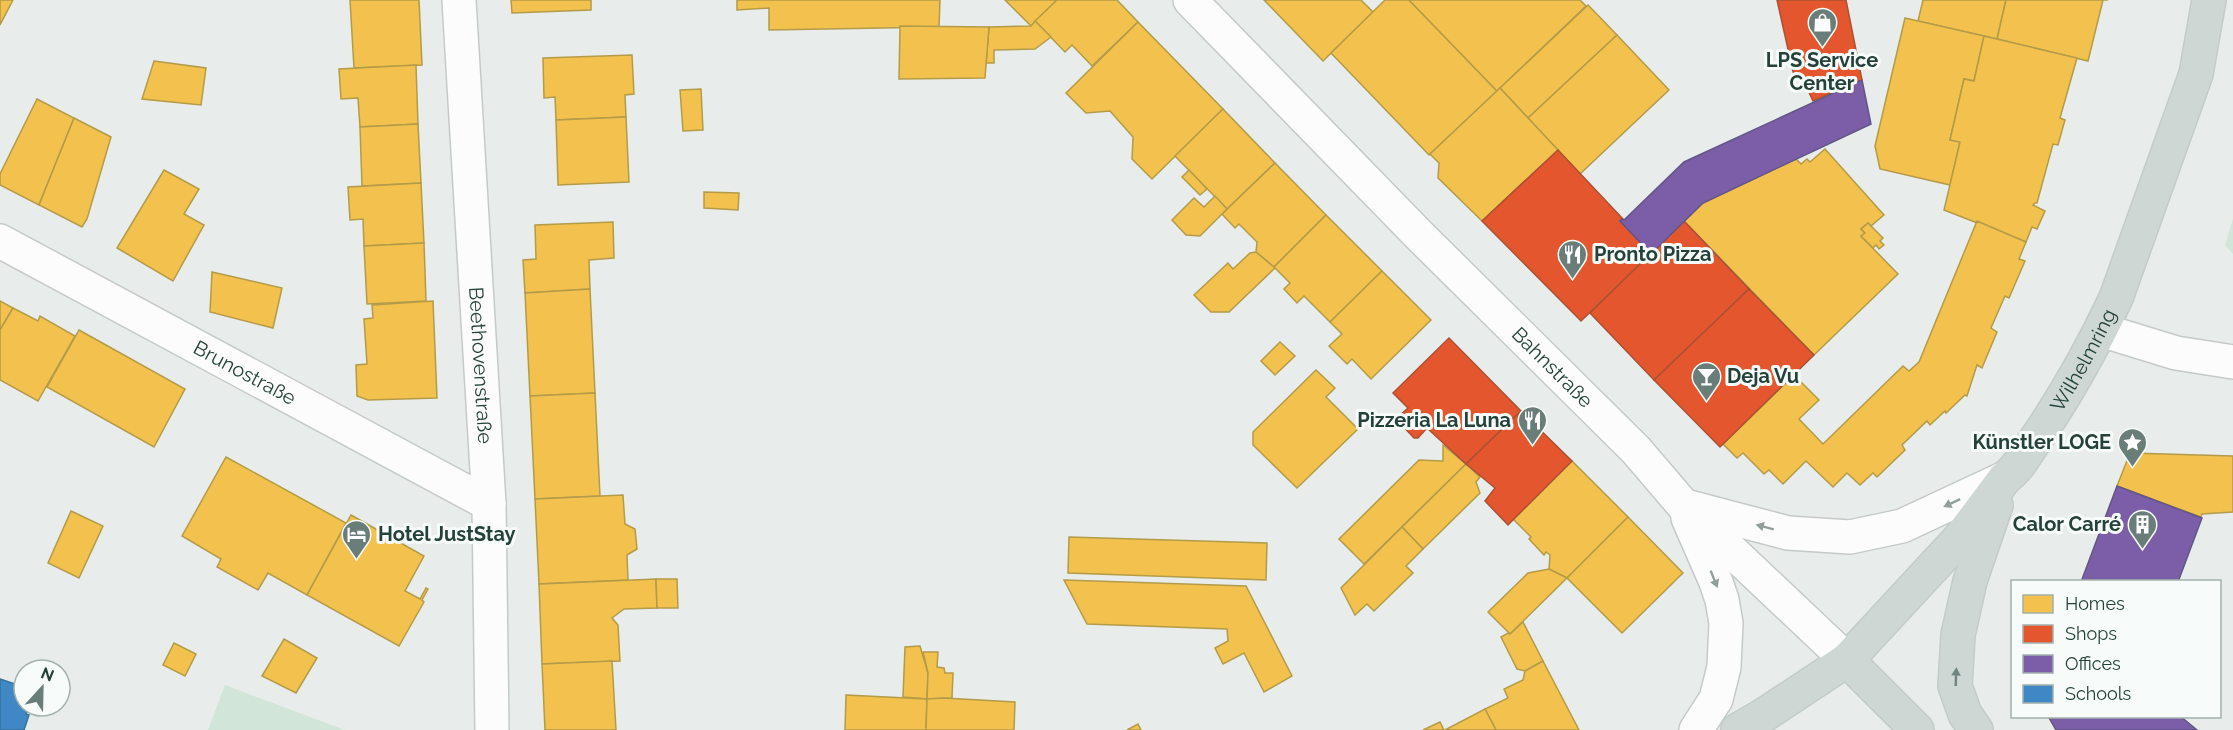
<svg xmlns="http://www.w3.org/2000/svg" width="2233" height="730" viewBox="0 0 2233 730" font-family="Raleway,sans-serif">
<style>
.green{fill:#d1e6d8}
.homes{fill:#f2c14e;stroke:#b49b48;stroke-width:1.5}
.shops{fill:#e4572e;stroke:#aa5132;stroke-width:1.5}
.offices{fill:#7b5ea7;stroke:#615686;stroke-width:1.5}
.schools{fill:#3f88c5;stroke:#37739b;stroke-width:1.5}
.lines{fill:none;stroke-linecap:round;stroke-linejoin:round}
.minor-casing{stroke:#c5cac8;stroke-width:36}
.major-casing{stroke:#c3ccc9;stroke-width:36}
.minor{stroke:#fcfcfc;stroke-width:33}
.major{stroke:#cfd7d5;stroke-width:33}
.oneway{fill:#909f9b}
.oneway2{fill:#718580}
.labels{text-anchor:middle;dominant-baseline:central;stroke-width:6;stroke-linejoin:round;paint-order:stroke}
.poi-label{font-size:20px;font-weight:bold;fill:#24423a;stroke:#f7fbf9;text-anchor:start}
.street-label{font-size:20px;fill:#24423a;stroke:#f7fbf9}
</style>
<rect width="100%" height="100%" fill="#e8edeb"/>
<!-- green -->
<g class="green">
<polygon points="2233,219 2233,254 2225,245"/>
<polygon points="225,685 345,730 208,730"/>
</g>
<!-- homes -->
<g class="homes">
<polygon points="0,0 13,0 0,25"/>
<polygon points="350,0 419,0 422,65 354,68"/>
<polygon points="511,0 591,0 591,10 512,13"/>
<polygon points="737,0 940,0 939,27 769,30 769,8 737,10"/>
<polygon points="1005,0 1057,0 1031,26"/>
<polygon points="1057,0 1117,0 1138,22 1092,66 1072,45 1065,52 1035,21"/>
<polygon points="1264,0 1361,0 1373,12 1323,61"/>
<polygon points="1385,0 1409,0 1497,91 1429,155 1331,53"/>
<polygon points="1409,0 1580,0 1586,6 1497,91"/>
<polygon points="1923,0 2006,0 1997,39 1918,21"/>
<polygon points="2006,0 2108,0 2103,0 2088,61 1997,39"/>
<polygon points="1588,5 1617,35 1528,118 1500,88"/>
<polygon points="1905,18 1984,36 1974,81 1964,79 1950,140 1960,142 1950,185 1880,169 1875,146"/>
<polygon points="1035,21 1051,37 1035,49 994,50 994,63 986,63 989,27 1031,26"/>
<polygon points="1138,22 1223,109 1152,179 1132,159 1133,137 1110,111 1086,113 1066,93"/>
<polygon points="900,26 989,27 985,78 899,79"/>
<polygon points="1617,35 1669,90 1580,174 1528,118"/>
<polygon points="1984,36 2077,58 2060,118 2065,120 2058,145 2053,144 2037,203 2035,203 2033,205 2045,211 2037,229 2032,227 2026,242 1944,210 1960,142 1950,140 1964,79 1974,81"/>
<polygon points="632,55 634,94 625,95 626,117 556,120 555,97 544,98 543,58"/>
<polygon points="154,61 206,68 201,105 142,99"/>
<polygon points="416,65 418,124 360,127 358,98 341,99 339,69"/>
<polygon points="1500,88 1558,150 1482,221 1438,178 1439,163 1430,154"/>
<polygon points="701,89 703,130 683,131 680,90"/>
<polygon points="37,99 74,118 39,205 0,185 0,174"/>
<polygon points="1223,109 1275,163 1227,209 1175,156"/>
<polygon points="626,117 629,182 558,185 556,120"/>
<polygon points="74,118 111,137 87,219 82,227 39,205"/>
<polygon points="418,124 421,183 362,186 360,127"/>
<polygon points="1825,149 1884,215 1871,226 1868,223 1861,229 1865,233 1861,236 1898,274 1814,355 1684,221 1703,203 1796,159 1801,164 1807,159 1810,162"/>
<polygon points="1275,163 1326,215 1274,267 1256,252 1257,242 1239,224 1235,228 1222,214"/>
<polygon points="164,170 199,189 184,214 204,225 173,281 117,248"/>
<polygon points="1189,170 1207,189 1200,195 1182,177"/>
<polygon points="421,183 424,243 364,246 363,219 350,220 348,187"/>
<polygon points="704,192 739,193 738,210 704,208"/>
<polygon points="1215,196 1227,209 1200,236 1186,235 1172,220 1194,198 1204,207"/>
<polygon points="1326,215 1382,271 1330,322 1304,296 1297,303 1284,289 1290,283 1274,267"/>
<polygon points="1977,221 2026,242 2019,259 2025,261 2009,298 2005,296 1991,328 1997,332 1982,368 1977,365 1967,396 1965,395 1946,413 1945,411 1930,425 1927,421 1902,445 1905,450 1877,477 1873,473 1860,485 1847,473 1833,487 1806,461 1783,484 1769,470 1764,474 1743,453 1737,458 1723,444 1794,375 1819,400 1799,419 1823,444 1903,366 1909,371 1919,362"/>
<polygon points="613,222 614,258 589,260 590,289 525,293 523,260 536,259 535,225"/>
<polygon points="1868,223 1883,238 1880,241 1884,245 1879,249 1876,245 1873,248 1861,236 1865,233 1861,229"/>
<polygon points="424,243 426,301 367,304 364,246"/>
<polygon points="1256,252 1275,268 1229,312 1211,312 1194,295 1228,263 1233,269 1250,253"/>
<polygon points="1382,271 1431,320 1371,379 1352,359 1347,364 1329,346 1342,334 1330,322"/>
<polygon points="212,272 282,288 273,328 210,312"/>
<polygon points="590,289 595,393 530,396 525,293"/>
<polygon points="0,301 13,308 0,330"/>
<polygon points="433,301 437,398 368,400 357,396 356,365 367,364 364,319 373,318 372,305"/>
<polygon points="13,308 38,321 40,316 75,336 38,401 0,380 0,330"/>
<polygon points="79,330 185,389 154,447 47,387"/>
<polygon points="1280,342 1295,356 1275,375 1261,361"/>
<polygon points="1316,370 1335,388 1326,397 1358,429 1297,488 1253,445 1253,432"/>
<polygon points="595,393 600,496 535,499 530,396"/>
<polygon points="1443,445 1466,464 1364,564 1339,539 1419,460 1443,461"/>
<polygon points="2130,453 2233,456 2233,512 2202,514 2201,517 2117,486"/>
<polygon points="226,457 346,523 307,595 268,573 258,590 217,567 221,559 182,536"/>
<polygon points="1572,461 1628,517 1567,578 1549,569 1550,555 1546,552 1544,555 1529,539 1531,537 1513,519"/>
<polygon points="1466,464 1480,477 1476,482 1480,493 1423,549 1402,527"/>
<polygon points="623,495 625,524 635,529 637,549 627,555 628,580 539,584 535,499"/>
<polygon points="71,511 103,526 79,578 48,563"/>
<polygon points="351,515 424,556 405,591 420,599 426,588 428,589 422,600 424,602 399,646 307,595"/>
<polygon points="1628,517 1683,573 1622,633 1567,578"/>
<polygon points="1402,527 1423,549 1406,566 1413,573 1374,611 1367,604 1355,615 1341,588"/>
<polygon points="1069,537 1267,543 1266,580 1068,573"/>
<polygon points="1549,569 1567,578 1510,634 1488,612 1528,573"/>
<polygon points="656,579 657,608 624,609 612,618 618,625 620,661 542,664 539,584"/>
<polygon points="656,579 677,579 678,608 657,608"/>
<polygon points="1064,580 1246,586 1292,676 1264,692 1244,653 1223,664 1215,648 1228,641 1227,629 1087,624"/>
<polygon points="1523,622 1543,661 1525,671 1517,669 1501,637 1508,633 1510,634"/>
<polygon points="284,639 317,658 296,693 262,676"/>
<polygon points="174,643 196,654 185,676 163,665"/>
<polygon points="920,646 928,673 927,699 903,697 905,647"/>
<polygon points="923,652 938,652 937,667 944,668 945,673 953,673 952,698 927,699 928,673"/>
<polygon points="612,661 616,730 545,730 542,664"/>
<polygon points="1543,661 1579,730 1496,730 1485,709 1508,698 1504,689 1523,680 1525,671"/>
<polygon points="846,695 927,699 926,730 845,730"/>
<polygon points="944,698 1015,702 1014,730 926,730 927,699"/>
<polygon points="1485,709 1496,730 1445,730"/>
<polygon points="1440,722 1444,730 1423,730"/>
<polygon points="1138,724 1141,730 1127,730"/>
</g>
<!-- shops -->
<g class="shops">
<polygon points="1777,0 1846,0 1862,80 1813,101 1801,75 1794,76"/>
<polygon points="1558,150 1624,220 1620,221 1651,254 1581,321 1482,221"/>
<polygon points="1684,221 1749,289 1654,380 1590,313"/>
<polygon points="1749,289 1814,355 1720,447 1654,380"/>
<polygon points="1449,338 1521,411 1466,464 1427,428 1418,438 1414,438 1399,422 1398,417 1408,408 1393,393"/>
<polygon points="1521,411 1572,461 1508,525 1485,501 1495,488 1466,464"/>
</g>
<!-- offices -->
<g class="offices">
<polygon points="1862,80 1871,124 1703,203 1651,254 1620,221 1622,219 1624,220 1684,162"/>
<polygon points="2117,486 2202,518 2178,582 2081,582"/>
<polygon points="2048,716 2180,716 2197,730 2056,730"/>
</g>
<!-- schools -->
<polygon class="schools" points="0,679 24,687 24,706 29,706 26,714 29,715 24,730 0,730"/>
<g class="lines">
<defs>
<g id="minor">
<path id="s1" d="M459,0L489,504L492,730"/>
<path id="s2" d="M1190,0L1419,235L1636,450L1683,505L1847,660"/>
<path id="s3" d="M0,241L489,504"/>
<polyline points="2101,330 2176,353 2233,362"/>
<polyline points="1685,506 1788,533 1850,537 1902,526 2005,478"/>
<polyline points="1688,518 1716,582 1722,600 1726,623 1724,667 1716,699 1696,730"/>
</g>
<g id="major">
<polyline points="1847,660 1917,730"/>
<path id="s4" d="M1738,730L1764,715L1847,660L1960,538L2005,478C2018,469 2025,455 2034,442C2065,397 2093,347 2116,298L2196,74L2209,0"/>
<polyline points="1976,730 1965,714 1955,686 1958,635 1970,581 1996,505"/>
</g>
</defs>
<!-- minor casing -->
<use href="#minor" class="minor-casing"/>
<!-- major casing -->
<use href="#major" class="major-casing"/>
<!-- minor -->
<use href="#minor" class="minor"/>
<!-- major -->
<use href="#major" class="major"/>
</g>
<!-- one-way arrows -->
<defs><path id="oneway-solid" d="M-6-.8H1V-3.2L6.5 0L1 3.2V.8H-6Z" transform="scale(1.5)"/></defs>
<g class="oneway">
<use href="#oneway-solid" transform="translate(1952 503) rotate(155)"/>
<use href="#oneway-solid" transform="translate(1765 527) rotate(-165)"/>
<use href="#oneway-solid" transform="translate(1714 579) rotate(68)"/>
</g>
<use class="oneway2" href="#oneway-solid" transform="translate(1956 677) rotate(-88)"/>
<!-- icons -->
<defs>
<symbol id="shop-pin" viewBox="-11 -11 22 30"><path d="M0 17L-7.5 6A9.5 9.5 0 1 1 7.5 6Z" fill="#697e78" stroke="#f7fbf9"/><path d="M-5-2.5h2.3a2.7 3.5 0 0 1 5.4 0H5L5.5 6h-11ZM-1.5-2.5h3a1.5 2.3 0 0 0-3 0Z" fill="#fff"/></symbol>
<symbol id="restaurant-pin" viewBox="-11 -11 22 30"><path d="M0 17L-7.5 6A9.5 9.5 0 1 1 7.5 6Z" fill="#697e78" stroke="#f7fbf9"/><path d="M-5-6h1v4h1v-4h1v4h1v-4h1v5L-1.5 .5V6h-2V.5L-5-1ZM5-6V6H3V1.5H1.5Q1.5-4 5-6Z" fill="#fff"/></symbol>
<symbol id="bar-pin" viewBox="-11 -11 22 30"><path d="M0 17L-7.5 6A9.5 9.5 0 1 1 7.5 6Z" fill="#697e78" stroke="#f7fbf9"/><path d="M-6-5H6L.8 .8V4.5H3.5V6h-7V4.5H-.8V.8Z" fill="#fff"/></symbol>
<symbol id="sight-pin" viewBox="-11 -11 22 30"><path d="M0 17L-7.5 6A9.5 9.5 0 1 1 7.5 6Z" fill="#697e78" stroke="#f7fbf9"/><path d="M0-6L1.8-2.2L6-1.7L2.9 1.2L3.7 5.4L0 3.3L-3.7 5.4L-2.9 1.2L-6-1.7L-1.8-2.2Z" fill="#fff"/></symbol>
<symbol id="building-pin" viewBox="-11 -11 22 30"><path d="M0 17L-7.5 6A9.5 9.5 0 1 1 7.5 6Z" fill="#697e78" stroke="#f7fbf9"/><path d="M-4-6H4V6H1V3H-1V6H-4ZM-2.5-4.3h1.7v1.8h-1.7ZM.8-4.3h1.7v1.8H.8ZM-2.5-1h1.7V.8h-1.7ZM.8-1h1.7V.8H.8Z" fill="#fff"/></symbol>
<symbol id="hotel-pin" viewBox="-11 -11 22 30"><path d="M0 17L-7.5 6A9.5 9.5 0 1 1 7.5 6Z" fill="#697e78" stroke="#f7fbf9"/><path d="M-6-4.5h1.5V1H6V5H4.5V3h-9V5H-6ZM-4 0a1.8 1.8 0 1 1 3.6 0ZM.5 0V-2.5h3Q6-2.5 6 0Z" fill="#fff"/></symbol>
</defs>
<g fill-rule="evenodd">
<use href="#shop-pin" x="1806" y="6" width="33" height="45"/>
<use href="#restaurant-pin" x="1556" y="238" width="33" height="45"/>
<use href="#bar-pin" x="1690" y="360" width="33" height="45"/>
<use href="#restaurant-pin" x="1516" y="404" width="33" height="45"/>
<use href="#sight-pin" x="2116" y="426" width="33" height="45"/>
<use href="#building-pin" x="2126" y="508" width="33" height="45"/>
<use href="#hotel-pin" x="340" y="518" width="33" height="45"/>
</g>
<g class="labels">
<!-- poi labels -->
<g class="poi-label">
<text x="1822" y="60" text-anchor="middle">LPS Service<tspan x="1822" dy="23">Center</tspan></text>
<text x="1594" y="254">Pronto Pizza</text>
<text x="1727" y="376">Deja Vu</text>
<text x="1511" y="420" text-anchor="end">Pizzeria La Luna</text>
<text x="2111" y="442" text-anchor="end">Künstler LOGE</text>
<text x="2121" y="524" text-anchor="end">Calor Carré</text>
<text x="378" y="534">Hotel JustStay</text>
</g>
<!-- street labels -->
<g class="street-label">
<text stroke="none"><textPath href="#s4" startOffset="513">Wilhelmring</textPath></text>
<text stroke="none"><textPath href="#s1" startOffset="366">Beethovenstraße</textPath></text>
<text stroke="none"><textPath href="#s2" startOffset="516">Bahnstraße</textPath></text>
<text stroke="none"><textPath href="#s3" startOffset="278">Brunostraße</textPath></text>
</g>
</g>
<!-- legend -->
<rect x="2011" y="580" width="210" height="138" fill="#f7fbf9" stroke="#a3b1ad" stroke-width="1.5"/>
<rect x="2023" y="595" width="30" height="18" fill="#f2c14e" stroke="#a3b1ad" stroke-width="1.5"/>
<text x="2065" y="610" font-size="18" fill="#24423a">Homes</text>
<rect x="2023" y="625" width="30" height="18" fill="#e4572e" stroke="#a3b1ad" stroke-width="1.5"/>
<text x="2065" y="640" font-size="18" fill="#24423a">Shops</text>
<rect x="2023" y="655" width="30" height="18" fill="#7b5ea7" stroke="#a3b1ad" stroke-width="1.5"/>
<text x="2065" y="670" font-size="18" fill="#24423a">Offices</text>
<rect x="2023" y="685" width="30" height="18" fill="#3f88c5" stroke="#a3b1ad" stroke-width="1.5"/>
<text x="2065" y="700" font-size="18" fill="#24423a">Schools</text>
<!-- north arrow -->
<g transform="translate(42 688) rotate(22)"><circle r="28" fill="#f7fbf9" stroke="#a3b1ad" stroke-width="1.5"/>
<path d="M0-4.5L10 22L0 15L-10 22Z" fill="#697e78"/>
<text y="-9" font-size="16" font-weight="bold" text-anchor="middle" fill="#24423a">N</text>
</g>
</svg>
